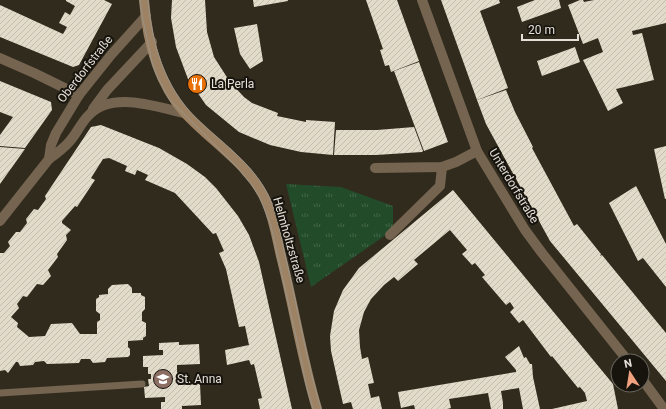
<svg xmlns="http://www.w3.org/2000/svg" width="666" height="409" viewBox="0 0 666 409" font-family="Roboto,sans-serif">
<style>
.park{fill:url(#park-tufts)}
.building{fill:url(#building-hatch)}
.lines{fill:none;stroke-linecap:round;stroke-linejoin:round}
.service{stroke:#746450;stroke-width:7}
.minor{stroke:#746450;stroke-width:10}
.tertiary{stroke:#746450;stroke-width:10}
.secondary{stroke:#9d8263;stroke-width:10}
.tram{stroke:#989389;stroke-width:1}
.labels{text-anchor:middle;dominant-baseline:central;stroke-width:4;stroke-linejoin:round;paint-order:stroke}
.street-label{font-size:12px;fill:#e4e0d7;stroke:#17140e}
.poi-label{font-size:12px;fill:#e4e0d7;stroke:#17140e;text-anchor:start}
</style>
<defs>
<pattern id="park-tufts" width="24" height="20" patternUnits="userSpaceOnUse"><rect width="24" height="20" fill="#224b2a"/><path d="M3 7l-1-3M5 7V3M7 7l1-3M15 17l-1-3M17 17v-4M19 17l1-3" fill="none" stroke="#426548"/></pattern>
<pattern id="building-hatch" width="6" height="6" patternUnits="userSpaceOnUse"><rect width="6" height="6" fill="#e2dbc9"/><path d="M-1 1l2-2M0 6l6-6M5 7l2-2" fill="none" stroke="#c2bdae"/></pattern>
</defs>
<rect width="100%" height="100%" fill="#312b1e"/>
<!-- park -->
<polygon class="park" points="286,184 341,187 393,206 393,230 311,287"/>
<!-- building -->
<g class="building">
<polygon points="66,0 104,0 112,4 79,65 73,67 0,37 0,5 63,34 67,27 59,23 65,12 70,15 75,6 66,1"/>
<polygon points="172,0 205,0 207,32 214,57 230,82 244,97 252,103 278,113 277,116 306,122 306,120 335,122 333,155 301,152 270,145 239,132 206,105 188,79 176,47 171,18"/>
<polygon points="253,0 288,0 288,1 254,7"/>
<polygon points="366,0 397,0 419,61 391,72 389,65 385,66 380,50 383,49"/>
<polygon points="441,0 499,0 500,3 480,11 508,88 477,100"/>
<polygon points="535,0 559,0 561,8 522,22 517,7"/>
<polygon points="580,0 583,0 584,2 594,0 666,0 666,23 632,31 633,35 642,33 654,80 616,89 623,103 608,111 583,60 603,52 595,30 598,38 583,44 568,5"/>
<polygon points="257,24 263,61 250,69 240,54 234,28"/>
<polygon points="575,47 580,62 542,76 537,61"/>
<polygon points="419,62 448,142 424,151 394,71"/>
<polygon points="0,81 51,102 52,110 25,148 0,146 0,135 13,117 0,112"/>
<polygon points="506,90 515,112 533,147 532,148 574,226 577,224 601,254 600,256 602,255 666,333 666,381 550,241 486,124 477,100"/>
<polygon points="101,125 159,148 187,164 205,177 216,188 238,216 249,235 259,262 292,409 260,409 258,399 262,398 254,364 251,365 249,360 227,365 225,350 249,345 245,326 239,327 226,269 219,253 224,251 216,233 213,234 175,193 145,180 148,175 137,170 135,175 125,171 127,166 109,158 103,159 91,178 95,180 77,207 75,206 62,221 62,223 71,230 66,235 67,240 57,254 58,257 48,270 51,276 43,285 37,284 27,297 23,296 17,304 19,308 11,317 18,323 17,327 29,337 45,336 51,324 72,323 80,334 97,334 97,322 100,320 100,314 96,311 96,299 99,297 99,295 108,294 108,289 112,285 128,284 132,288 132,293 141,293 141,295 145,297 145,309 142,312 142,321 146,323 146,336 143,338 143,340 128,341 128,347 130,349 130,355 128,357 107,358 105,362 93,363 90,359 81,359 79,363 47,364 44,361 35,362 33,365 20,366 18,362 16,362 8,373 5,370 0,371 0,253 4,253 10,246 8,242 16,232 20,232 27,223 26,219 34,209 38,210 46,199 45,196 91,127"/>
<polygon points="414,127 423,151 422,152 376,155 334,155 336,130 377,130"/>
<polygon points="666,146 666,199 665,199 654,149"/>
<polygon points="0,147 25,149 0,184"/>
<polygon points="636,186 666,244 666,287 643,258 638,261 609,203"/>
<polygon points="453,190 613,384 618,409 552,409 587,401 585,393 580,387 578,388 552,356 551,357 523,320 519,323 510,312 514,308 510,302 506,305 482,277 485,275 475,263 472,265 462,254 467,250 450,230 414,260 418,264 398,281 394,277 384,285 371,299 364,312 359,330 360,347 362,359 368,357 374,383 368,384 371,398 379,396 382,409 353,409 351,402 343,404 331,351 330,336 334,311 343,290 359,268"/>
<polygon points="179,342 179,345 199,344 200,364 177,365 177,372 179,375 177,379 178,385 200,384 201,405 182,406 182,409 161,409 161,402 165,402 165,397 145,398 144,387 149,386 148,379 151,379 151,374 148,374 148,367 143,367 143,356 163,355 163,350 159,350 159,343"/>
<polygon points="519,346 524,358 526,357 530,364 532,364 533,377 540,409 523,409 519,388 501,391 503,403 503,409 491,409 488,393 449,399 451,408 447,409 415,409 414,405 401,408 398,392 516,372 516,370 505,357"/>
</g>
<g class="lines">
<!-- service -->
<polyline class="service" points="0,393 142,384"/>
<!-- minor -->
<g class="minor">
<polyline points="422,0 477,151 525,230 542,253 628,361"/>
<polyline points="0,58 34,73 79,95"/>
<polyline points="375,168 442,167 456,162 477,151"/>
<polyline points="390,235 440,186 442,167"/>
<polyline points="642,379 664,409"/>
</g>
<!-- tertiary -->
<g class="tertiary">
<polyline points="93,109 107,90 152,42"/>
<path d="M49,159C56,154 64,148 70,141C77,133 81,123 88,116C111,90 156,107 185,113"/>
<polyline points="0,221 49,159 51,145 56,133 79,95 111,55 146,16"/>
</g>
<!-- secondary -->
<path class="secondary" d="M144,0C147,39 158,82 184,112C211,142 251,165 267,203C274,220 277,239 281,256C294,307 302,359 317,409"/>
<!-- tram -->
<g class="tram">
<polyline points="140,0 143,20 152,62 156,74 169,99 236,166 252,185 260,198 271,226 300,354 306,384 313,409"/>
<path d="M148,0C152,44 164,86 196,118C221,143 252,162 268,195C278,214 281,238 286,259C298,309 306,360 321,409"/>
</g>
</g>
<!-- icons -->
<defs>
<symbol id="restaurant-disc" viewBox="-11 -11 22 22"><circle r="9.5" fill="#e8710a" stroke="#17140e"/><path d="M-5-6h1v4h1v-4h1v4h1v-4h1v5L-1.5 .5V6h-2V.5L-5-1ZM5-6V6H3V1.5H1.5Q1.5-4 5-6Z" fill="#fff"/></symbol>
<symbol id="school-disc" viewBox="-11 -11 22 22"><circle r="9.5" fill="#8d6e63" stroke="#17140e"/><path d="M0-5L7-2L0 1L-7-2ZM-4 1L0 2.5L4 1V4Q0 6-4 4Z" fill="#fff"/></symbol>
</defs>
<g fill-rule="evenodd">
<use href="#restaurant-disc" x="186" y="73" width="22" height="22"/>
<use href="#school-disc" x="152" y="368" width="22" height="22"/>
</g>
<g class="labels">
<!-- street labels -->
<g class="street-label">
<text transform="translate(85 69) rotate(-52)">Oberdorfstraße</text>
<text transform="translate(514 186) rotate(59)">Unterdorfstraße</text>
<text transform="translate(289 240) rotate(74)">Helmholtzstraße</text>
</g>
<!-- poi labels -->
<g class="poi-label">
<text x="211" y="84">La Perla</text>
<text x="177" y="379">St. Anna</text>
</g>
</g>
<!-- north arrow -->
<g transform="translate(630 373) rotate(348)"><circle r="19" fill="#17140e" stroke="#69665e"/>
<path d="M0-3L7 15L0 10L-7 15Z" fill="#f1a17d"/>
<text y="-6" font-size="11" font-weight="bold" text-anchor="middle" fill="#e4e0d7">N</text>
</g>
<!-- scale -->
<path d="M522 34v6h56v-6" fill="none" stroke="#e4e0d7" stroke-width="2"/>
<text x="528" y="34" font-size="12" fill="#e4e0d7" stroke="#17140e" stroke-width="3" paint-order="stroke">20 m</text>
</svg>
